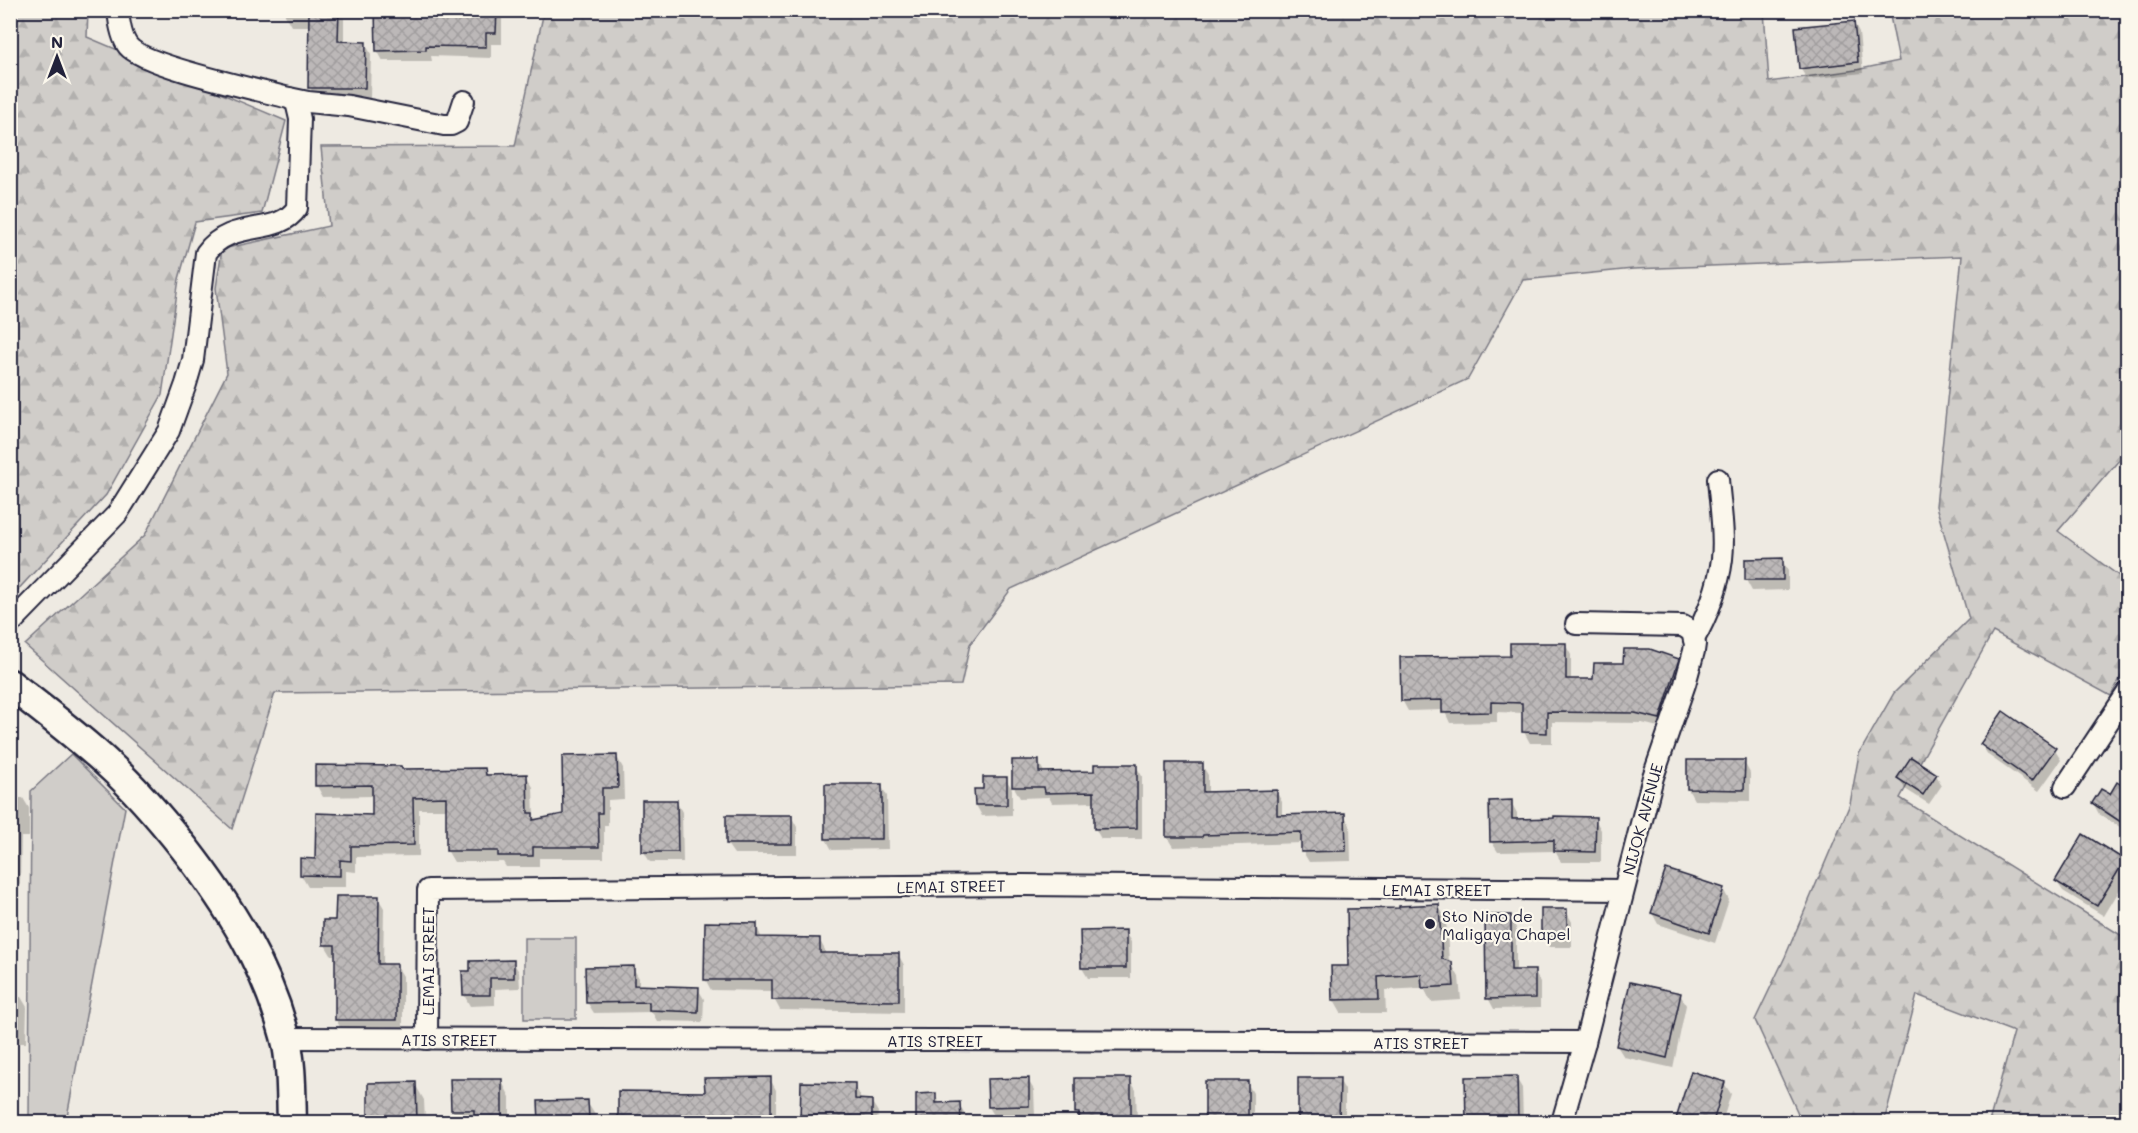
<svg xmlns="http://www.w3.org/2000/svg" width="2138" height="1133" viewBox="0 0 2138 1133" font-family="Mali,sans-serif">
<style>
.green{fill:#d0cdc9;stroke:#797882;stroke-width:1.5}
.forest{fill:url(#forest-firs);stroke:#797882;stroke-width:1.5}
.shadow{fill:#0003}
.building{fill:url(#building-cross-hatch);stroke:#22223b;stroke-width:1.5}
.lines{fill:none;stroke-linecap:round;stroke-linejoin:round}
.street-casing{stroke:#22223b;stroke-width:24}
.secondary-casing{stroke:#22223b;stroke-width:33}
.street{stroke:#fbf7ec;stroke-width:20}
.secondary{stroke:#fbf7ec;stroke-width:28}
.poi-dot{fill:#22223b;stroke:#fbf7ec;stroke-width:2}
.labels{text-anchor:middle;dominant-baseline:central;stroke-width:4.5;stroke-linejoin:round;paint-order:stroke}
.street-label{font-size:16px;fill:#22223b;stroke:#fbf7ec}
.poi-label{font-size:16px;fill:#22223b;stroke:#fbf7ec;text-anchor:start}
</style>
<defs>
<pattern id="forest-firs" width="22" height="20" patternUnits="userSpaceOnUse" patternTransform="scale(1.5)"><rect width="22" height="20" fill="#d0cdc9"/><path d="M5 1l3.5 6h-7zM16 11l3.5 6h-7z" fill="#b2b0ae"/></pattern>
<pattern id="building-cross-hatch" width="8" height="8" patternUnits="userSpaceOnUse" patternTransform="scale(1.5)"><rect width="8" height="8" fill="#bcb8b8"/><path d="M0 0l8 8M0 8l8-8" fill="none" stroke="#a19e9f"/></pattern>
</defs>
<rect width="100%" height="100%" fill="#eeeae2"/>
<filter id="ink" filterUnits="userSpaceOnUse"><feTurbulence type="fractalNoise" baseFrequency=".0167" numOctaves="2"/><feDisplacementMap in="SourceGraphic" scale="12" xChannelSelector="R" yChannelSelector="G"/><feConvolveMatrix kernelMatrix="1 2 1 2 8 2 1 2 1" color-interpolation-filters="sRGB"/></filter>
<g filter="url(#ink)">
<!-- green -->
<g class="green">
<polygon points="71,754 125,808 66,1122 29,1122 31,791"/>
<rect x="524" y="938" width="52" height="81"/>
</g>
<!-- forest -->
<g class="forest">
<polygon points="11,11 88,11 87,37 286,121 262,213 195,222 179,279 162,395 106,495 11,597"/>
<polygon points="544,11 1764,11 1769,82 1856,70 1899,61 1889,11 2127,11 2127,451 2058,531 2127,582 2127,665 2111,696 1993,632 1900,798 2127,939 2127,1122 1989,1122 2014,1032 1917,995 1884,1122 1802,1122 1755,1020 1785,957 1850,804 1859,754 1894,693 1969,619 1936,506 1962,256 1633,269 1523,280 1468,379 1011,589 970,644 961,685 275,693 232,829 25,645 145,535 227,373 216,288 222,249 329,226 321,147 515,146"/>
</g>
<!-- shadow -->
<g class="shadow">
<polygon points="285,10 502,10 502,44 491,44 491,58 431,56 432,61 383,61 377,50 377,18 344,18 344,43 365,43 371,54 370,98 316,98 310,87 311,26 291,26 285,15"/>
<polygon points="1853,22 1859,33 1863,73 1807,79 1800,68"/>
<polygon points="1746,560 1782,560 1788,571 1788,590 1752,591 1746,580"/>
<polygon points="1565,644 1571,655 1571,680 1595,681 1625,664 1678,660 1685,671 1666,729 1642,723 1552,722 1552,743 1530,743 1524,732 1524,713 1497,712 1497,722 1450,723 1444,710 1408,711 1402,700 1511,658"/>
<polygon points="1981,744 2054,749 2061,760 2039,791 1988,755"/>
<polygon points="617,757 623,768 624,799 608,800 608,825 604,825 604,858 539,858 539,867 506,867 503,862 454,862 447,850 447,809 419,809 419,856 356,857 356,872 346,871 346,887 308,887 301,875 301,860 317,860 373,816 373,796 323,797 317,786 403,770 485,770 488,776 526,775 533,787 534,817 536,821 564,815"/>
<polygon points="1038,761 1044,772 1095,773 1136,766 1142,776 1142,839 1101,839 1095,828 1095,802 1052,803 1049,797 1020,798 1014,787"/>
<polygon points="1744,762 1750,773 1750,801 1694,800 1688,789"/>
<polygon points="1202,765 1208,775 1208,793 1276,791 1282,802 1282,816 1344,815 1350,825 1351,861 1309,862 1303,852 1302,843 1173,847 1167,837"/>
<polygon points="1936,775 1942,785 1929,804 1905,789 1899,778"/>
<polygon points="1006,779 1012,789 1012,815 982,816 976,805 985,790"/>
<polygon points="2118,784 2128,791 2128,832 2099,814 2093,803 2110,797"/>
<polygon points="881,785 887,796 888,849 832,850 826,839"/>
<polygon points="10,798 23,798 29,808 29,837 21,837 20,885 15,884 15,931 13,931 14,997 21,997 27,1007 26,1043 15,1043 16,1083 10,1083"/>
<polygon points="676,801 682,812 683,862 650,862 644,852"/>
<polygon points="1511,802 1517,813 1517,821 1595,819 1601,830 1601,862 1561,862 1555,851 1498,852 1491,841"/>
<polygon points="791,816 797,827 797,854 734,854 727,844"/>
<polygon points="2124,861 2128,866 2128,876 2104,916 2063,891 2056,881"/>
<polygon points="1723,889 1729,900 1715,943 1658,924 1652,913"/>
<polygon points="378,898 384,908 383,965 396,965 403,976 403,1030 342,1030 336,1020 336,955 331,955 325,945 337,921"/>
<polygon points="1438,905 1446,919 1449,962 1451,963 1459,977 1461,1000 1431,1002 1424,988 1385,990 1386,1013 1341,1013 1333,999 1349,968 1400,909"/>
<polygon points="1566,911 1572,922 1572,947 1549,947 1542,936"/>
<polygon points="1510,917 1516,928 1516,972 1534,971 1540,982 1540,1008 1494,1009 1488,998"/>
<polygon points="756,924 762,939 819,939 825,950 825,954 898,954 904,965 904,1012 780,1010 774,999 773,991 711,990 705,979"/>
<polygon points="1125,932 1131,942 1131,978 1088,978 1082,968"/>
<polygon points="513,962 519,972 520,988 495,989 495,1005 470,1006 464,995 472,972"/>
<polygon points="633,968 639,978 639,987 698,989 704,999 703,1022 657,1021 652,1012 594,1013 587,1002"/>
<polygon points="1680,994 1686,1005 1673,1068 1624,1057 1617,1046"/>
<polygon points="1692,1073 1724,1083 1731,1094 1722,1122 1677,1122"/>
<polygon points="1467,1078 1516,1078 1522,1088 1523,1122 1468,1122"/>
<polygon points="770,1079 776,1090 776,1122 620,1122 620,1093 706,1094"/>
<polygon points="1299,1079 1339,1080 1345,1090 1345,1122 1299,1122"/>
<polygon points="501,1080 510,1097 510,1121 540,1120 587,1102 597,1118 597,1122 460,1122 452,1110"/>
<polygon points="1028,1080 1034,1090 1035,1116 995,1117 989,1107"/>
<polygon points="1130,1080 1136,1090 1137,1122 1081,1122 1077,1112"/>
<polygon points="1206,1083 1247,1083 1253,1093 1253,1122 1206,1122"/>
<polygon points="415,1084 424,1100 425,1122 370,1122 369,1085"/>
<polygon points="854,1085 860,1095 860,1101 871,1101 878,1112 877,1122 804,1122 802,1119"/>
<polygon points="917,1095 935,1095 940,1104 959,1104 965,1114 966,1122 918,1122"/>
<polygon points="10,1111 13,1116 13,1122 10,1122"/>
</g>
<!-- building -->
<g class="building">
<polygon points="309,10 339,10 338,41 366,42 365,88 308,88"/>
<polygon points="375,10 497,10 496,33 486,33 486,47 426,46 426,50 376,51"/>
<polygon points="1854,21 1858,62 1799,69 1795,27"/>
<polygon points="1783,558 1783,580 1745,580 1745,559"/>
<polygon points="1510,643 1566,643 1566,679 1593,679 1594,663 1623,663 1624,649 1650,649 1679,659 1660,719 1635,713 1547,712 1547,733 1522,732 1522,703 1491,702 1491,712 1442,713 1442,700 1401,701 1400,657 1510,656"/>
<polygon points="2003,711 2056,748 2032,781 1980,744"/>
<polygon points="617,755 618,788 602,788 602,813 598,813 599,847 533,847 533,856 498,856 498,851 446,851 446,797 413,798 414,845 351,846 351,861 340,860 340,876 300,875 300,858 315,859 316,813 372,815 372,785 315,786 315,765 401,766 402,769 485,768 486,775 527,774 528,813 533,813 533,820 563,814 562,756"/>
<polygon points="1911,757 1937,774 1923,795 1897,778"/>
<polygon points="1012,760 1039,760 1039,772 1094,771 1094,764 1137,764 1137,828 1094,829 1094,792 1045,793 1044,787 1012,787"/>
<polygon points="1687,760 1745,760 1744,790 1687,789"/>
<polygon points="1166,763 1203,763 1203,792 1277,790 1277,815 1345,813 1346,851 1301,852 1301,832 1203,835 1202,837 1166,837"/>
<polygon points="983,777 1007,777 1007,805 975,805 974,789 983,789"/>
<polygon points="2117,782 2127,789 2127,826 2092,803 2101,789 2110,794"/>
<rect x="825" y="784" width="57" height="55"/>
<polygon points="642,800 677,800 678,852 642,852"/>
<polygon points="1512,800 1512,819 1554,818 1554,816 1596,817 1595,852 1554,851 1554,840 1490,842 1489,801"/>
<rect x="726" y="815" width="66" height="29"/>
<polygon points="2083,834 2125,860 2097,906 2055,881"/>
<polygon points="1666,869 1724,888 1709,933 1651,913"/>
<polygon points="336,896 379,896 378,964 397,964 397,1020 335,1020 335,945 323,945 323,920 335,920"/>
<polygon points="1439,904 1442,959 1452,962 1454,986 1422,988 1421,974 1378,977 1379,999 1332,1000 1331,966 1348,966 1347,909 1399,908 1399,906"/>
<rect x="1541" y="909" width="26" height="28"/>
<polygon points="1485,915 1511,915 1511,970 1535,970 1535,998 1486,999"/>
<polygon points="705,922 757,923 757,937 820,938 820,953 899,953 899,1001 772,1000 772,980 704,980"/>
<polygon points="1126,930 1126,968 1081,968 1080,931"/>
<polygon points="514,960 514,978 490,978 490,995 463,995 462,971 470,971 470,961"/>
<polygon points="634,966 634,985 699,987 698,1012 649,1010 649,1002 586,1003 585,967"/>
<polygon points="1630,982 1681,993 1667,1058 1616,1046"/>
<polygon points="1691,1071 1725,1082 1713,1122 1675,1122"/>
<polygon points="1517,1076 1518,1122 1466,1122 1465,1077"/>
<polygon points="771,1077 771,1122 618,1122 618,1091 705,1092 704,1078"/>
<polygon points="1029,1078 1029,1106 988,1107 987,1079"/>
<polygon points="1075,1078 1131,1078 1131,1122 1079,1122 1079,1113 1075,1113"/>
<polygon points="1298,1078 1340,1078 1339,1122 1298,1122"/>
<polygon points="450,1079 502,1079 502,1122 474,1122 474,1110 451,1110"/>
<rect x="1205" y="1081" width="43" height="41"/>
<polygon points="416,1082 417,1122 368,1122 368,1083"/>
<polygon points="801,1082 855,1083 855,1099 872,1100 872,1122 829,1122 829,1120 800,1120"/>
<polygon points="936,1093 936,1103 960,1102 961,1122 916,1122 916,1094"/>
<polygon points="588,1100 589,1120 572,1121 572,1122 539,1122 538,1101"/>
</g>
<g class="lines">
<defs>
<g id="street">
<polyline points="289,98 308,102 349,106 444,125 451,125 457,122 464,101"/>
<path d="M10,624L117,514L169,431L186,384L193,360L206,253C232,217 277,238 297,208L300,119L296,102L289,98C259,90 144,66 128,46C121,37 119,21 118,10"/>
<path d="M1694,639C1707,617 1719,585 1722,559C1725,533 1720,505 1718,479"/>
<polyline points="2065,787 2128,692"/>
<polyline points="285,1038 1585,1042"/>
<polyline points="427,1039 428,890 1023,885 1623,890"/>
<polyline points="1562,1122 1585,1042 1653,777 1685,684 1694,651 1695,644 1692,632 1683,626 1576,624"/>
</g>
<path id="secondary" d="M10,684C43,710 78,736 109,765C137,790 162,820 185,849C230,907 266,965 285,1036C292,1063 291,1095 292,1122"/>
</defs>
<!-- street casing -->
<use href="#street" class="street-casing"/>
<!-- secondary casing -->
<use href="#secondary" class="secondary-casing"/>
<!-- street -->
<use href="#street" class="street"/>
<!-- secondary -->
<use href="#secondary" class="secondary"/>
</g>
</g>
<!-- markers -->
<circle class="poi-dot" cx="1430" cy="924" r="6"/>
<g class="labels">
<!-- street labels -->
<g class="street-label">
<text transform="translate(1642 819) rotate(-75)">NIJOK AVENUE</text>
<text transform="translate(951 886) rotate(-1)">LEMAI STREET</text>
<text x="1437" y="889">LEMAI STREET</text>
<text transform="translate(427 961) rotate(-90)">LEMAI STREET</text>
<text x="449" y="1039">ATIS STREET</text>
<text x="935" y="1040">ATIS STREET</text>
<text x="1421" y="1042">ATIS STREET</text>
</g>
<!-- poi labels -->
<g class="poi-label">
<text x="1442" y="915">Sto Nino de<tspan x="1442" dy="18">Maligaya Chapel</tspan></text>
</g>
</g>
<!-- margin -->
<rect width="2138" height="1133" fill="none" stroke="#fbf7ec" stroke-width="36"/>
<rect x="18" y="18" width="2102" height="1097" fill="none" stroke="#22223b" stroke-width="2" filter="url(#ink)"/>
<!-- north arrow -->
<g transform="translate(57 57)" stroke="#fbf7ec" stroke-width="4.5" paint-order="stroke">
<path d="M0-4.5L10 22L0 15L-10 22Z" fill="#22223b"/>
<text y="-9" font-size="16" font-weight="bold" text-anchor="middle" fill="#22223b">N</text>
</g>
</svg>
